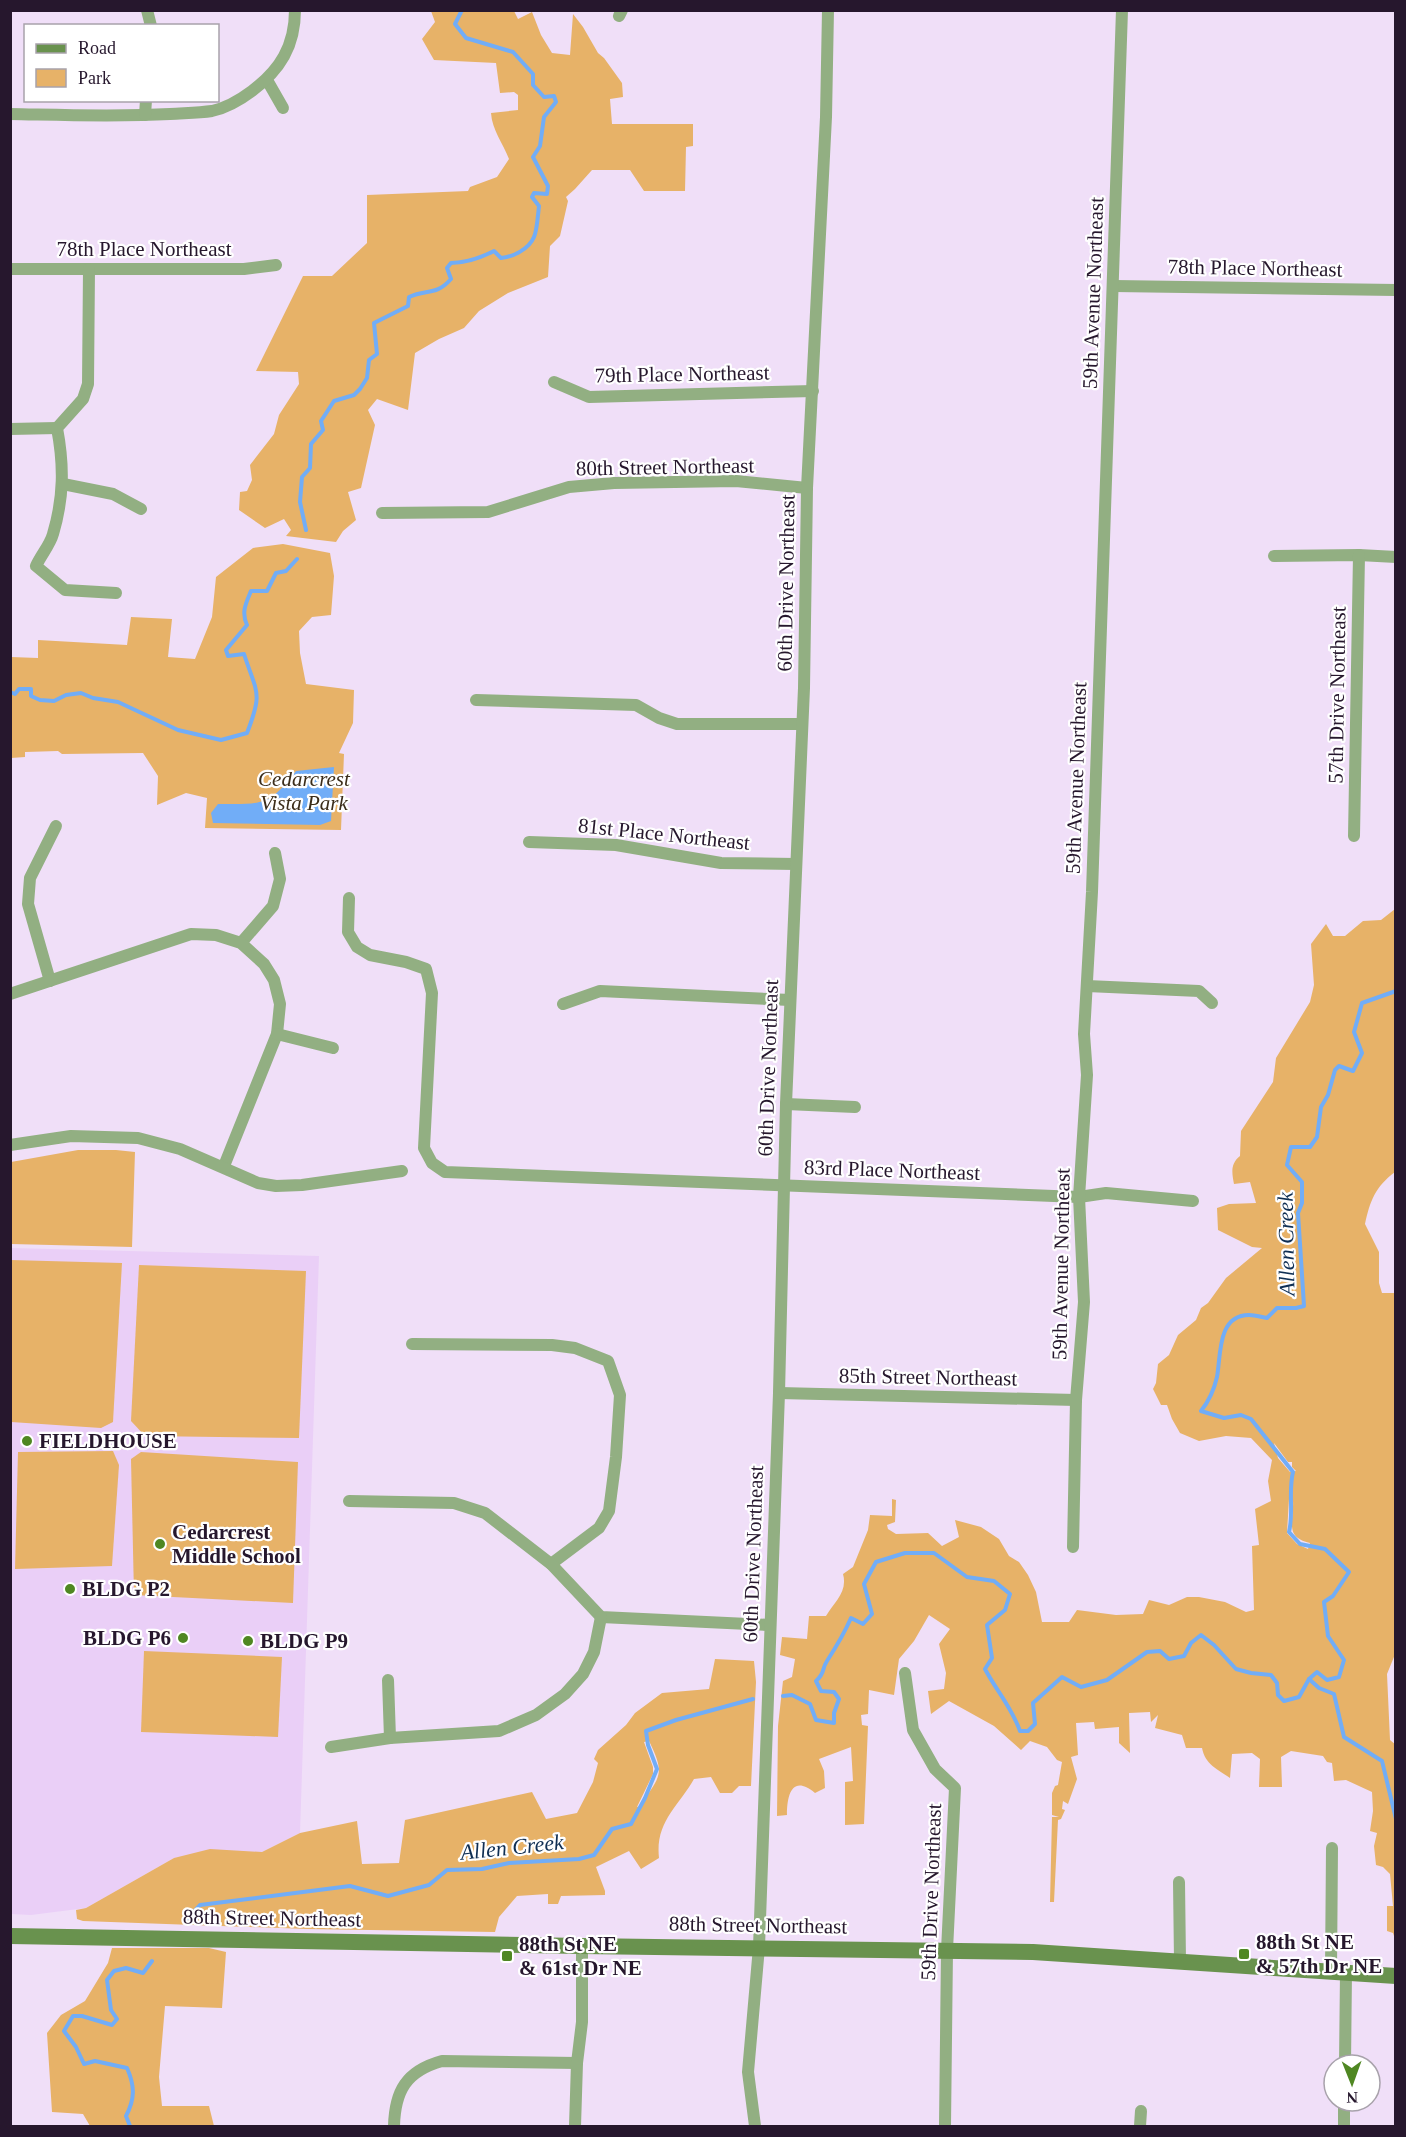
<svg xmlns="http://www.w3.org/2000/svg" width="1406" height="2137" viewBox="0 0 1406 2137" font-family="Georgia,serif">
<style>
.built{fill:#eacff7}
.green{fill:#e7b268;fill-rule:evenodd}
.water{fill:#71adf7}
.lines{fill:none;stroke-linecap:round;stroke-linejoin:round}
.stream{stroke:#71adf7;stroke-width:4}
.minor{stroke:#92af82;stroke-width:12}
.secondary{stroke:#69924e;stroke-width:16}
.poi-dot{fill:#4f8722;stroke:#fff;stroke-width:2}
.labels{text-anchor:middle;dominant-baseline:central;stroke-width:4.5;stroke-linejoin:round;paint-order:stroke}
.street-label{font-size:21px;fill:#26172d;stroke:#fff}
.park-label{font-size:21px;font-style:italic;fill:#3b2d1a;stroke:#fff}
.poi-label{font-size:21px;font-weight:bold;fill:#26172d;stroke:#fff;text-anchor:start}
.water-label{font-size:22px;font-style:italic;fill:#102f53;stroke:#fff}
</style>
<rect width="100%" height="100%" fill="#f0dff8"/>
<!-- built -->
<polygon class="built" points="11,1248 319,1256 300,1833 262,1852 174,1858 86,1908 31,1915 11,1914"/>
<!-- green -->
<g class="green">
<path d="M431,11H514L518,19L532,12L541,35L552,53L570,55L573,14L583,27L598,53L604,58L622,83L623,97L610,99L612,124H693V146L686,147L685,191H644L630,170H592L575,189L566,197L568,201L560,236L550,246L548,277L508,293L479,311L464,328L439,339L415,353L408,410L377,399L368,410L375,425L361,488L348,492L356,520L343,531L336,542L286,536L291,530L284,519L265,528L239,510L240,492L247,491L252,480L250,465L274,434L279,415L299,384L298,372L256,371L303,276H332L367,243V195L468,191L470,187L497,177L509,159C503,143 492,130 491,113L518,110V95L514,92L500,93L496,63L434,60L422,39L435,22Z"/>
<polygon points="283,544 330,553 334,576 331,615 312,617 299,631 300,653 306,684 354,690 353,723 339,753 344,754 341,830 205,828 207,798 186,793 157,805 158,776 143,753 62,754 58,751 25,752 25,757 11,758 11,657 38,658 38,640 127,645 131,617 172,619 168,657 195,659 212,617 216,577 253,548"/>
<path d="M1395,909V1172C1375,1187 1370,1201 1365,1224L1379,1252V1283L1382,1293H1396V1652L1387,1674L1390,1740L1396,1745L1395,1953V1939L1393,1933L1387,1931V1906H1393L1390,1874L1383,1867L1376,1865L1374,1846L1377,1833L1370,1831L1373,1811L1372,1792L1346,1780L1334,1781L1332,1763L1327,1762L1323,1756L1291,1751L1281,1757L1282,1787H1259L1260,1759L1252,1753L1232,1754L1230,1778C1217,1769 1205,1764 1202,1748H1186L1182,1735L1155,1728L1158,1715L1151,1722L1150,1712L1129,1713L1130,1753L1119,1743V1727L1095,1729L1094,1722L1076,1723L1078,1755L1071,1757L1077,1779L1068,1804L1063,1801L1062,1809L1065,1810L1061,1819L1058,1820L1054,1902H1050L1052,1817H1059L1052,1815V1793L1055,1786L1058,1785L1062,1762L1057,1760L1047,1747L1030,1741L1021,1750L994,1726L949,1701L931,1714L928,1691L944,1689L946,1673L939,1644L950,1629L929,1615L914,1641L899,1659L894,1695L869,1690L868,1714L861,1715L862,1725L868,1726L864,1824L845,1825V1782L853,1781L851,1747L819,1759L824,1771L825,1788L815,1793C792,1774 787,1795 787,1815L777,1816L778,1726L783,1681L792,1677L795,1659L780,1655L782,1637L807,1639L809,1616H826C834,1602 848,1592 843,1574L853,1567L868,1530L870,1515L892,1516V1499L896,1500L895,1522L887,1525L888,1529L896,1534L928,1533L942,1546L959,1537L955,1520L981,1527L999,1539L1009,1556L1019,1562L1028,1575L1036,1592L1042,1622H1069L1077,1610L1116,1615L1143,1614L1149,1600L1169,1605L1187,1597H1199L1225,1602L1246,1612L1254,1610L1252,1546L1259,1545L1255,1509L1271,1501L1268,1481L1272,1460L1251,1438L1226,1436L1199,1441L1180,1433L1172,1419L1167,1405H1161L1153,1389L1156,1383L1158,1364L1169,1355L1178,1335L1196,1320L1201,1308L1208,1303L1226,1278L1262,1248L1252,1247L1218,1230L1217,1208L1229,1204L1256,1203L1250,1182L1234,1184C1232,1173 1230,1164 1240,1156L1241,1131L1273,1082L1276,1058L1310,1002L1314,985L1311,944L1326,924L1333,936H1345L1363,921L1381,920ZM1274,1443L1288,1462H1292V1467L1296,1471L1290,1472L1278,1458ZM1289,1499L1293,1501C1294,1522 1284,1537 1310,1543L1308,1549L1297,1544L1287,1533Z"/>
<polygon points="78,1150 116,1150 135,1152 132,1247 11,1244 11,1162"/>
<polygon points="10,1260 122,1263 113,1422 101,1428 11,1422"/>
<polygon points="139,1265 306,1271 299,1438 145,1436 131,1421"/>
<polygon points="113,1451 119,1465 112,1566 15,1569 18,1452"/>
<polygon points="141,1452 298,1462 293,1603 134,1595 131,1459"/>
<polygon points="144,1651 282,1657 278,1737 141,1732"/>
<path d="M715,1659L754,1661L756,1682L751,1786H739L732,1793H720L711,1777L694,1779C678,1807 655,1822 659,1858L641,1869L629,1851L596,1867L605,1891V1895L561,1896L558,1904H548V1894L517,1896L499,1917L495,1932L307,1929L83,1921L77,1919L76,1910L86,1908L174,1858L210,1849L262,1852L300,1833L357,1821L362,1864L399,1863L405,1820L532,1792L546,1819L577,1813L593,1782L598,1763L594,1759L598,1750L626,1725L635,1713L662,1693L709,1689ZM649,1741C667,1777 658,1776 641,1806L637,1807L653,1774V1767L644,1742Z"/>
<polygon points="112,1948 209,1948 226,1952 222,2008 165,2006 159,2077 162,2106 209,2106 214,2126 90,2126 83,2114 52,2112 47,2033 61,2015 85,2001 108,1963"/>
</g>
<!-- water -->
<path class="water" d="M334,767L331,821L320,825L213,823L211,813L218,804C261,804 269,807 296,771Z"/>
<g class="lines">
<!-- stream -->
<g class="stream">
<path d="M306,530L300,502L302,477L310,468L311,444L323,430L321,421L334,401L354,395L360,389L367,378L369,360L377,354L374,323L408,306L409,297C427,289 436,296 451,279L447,268L451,263C465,263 482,257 494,251L501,258C513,257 529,249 534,237C537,231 538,214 539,206L532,197L534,193L547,194L548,186L533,157L540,146L544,117L556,102L554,96L544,97L533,85V74L513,52L466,38L455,24L462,10"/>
<path d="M10,692L15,694L19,689H31V696L40,700L54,701L66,695L81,693L93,698L118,702L178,730L221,740L247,733C263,692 257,694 244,654L228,656L226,650L247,625C241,612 246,603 251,591H267L276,573L286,571L297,559"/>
<polyline points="1309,1679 1319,1688 1334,1694 1344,1737 1382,1761 1396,1819"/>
<path d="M783,1696L792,1695L810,1704L816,1720L834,1723V1713L839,1699L834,1692L821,1691L816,1681C826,1672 821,1670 827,1661C836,1647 844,1634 851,1618L863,1624L872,1614L864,1584L876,1562L905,1553H934L967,1577L994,1581L1010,1594L1005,1610L987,1625L992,1658L985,1669C996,1690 1012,1708 1020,1731H1028L1035,1724L1033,1703L1062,1677L1081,1687L1107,1680L1147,1652L1160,1651L1169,1659L1184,1656L1191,1643L1201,1635L1214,1645L1236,1669L1251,1673L1271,1675L1277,1683L1278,1695L1284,1701L1299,1697L1309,1679L1317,1672L1327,1680L1339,1677L1344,1660L1328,1636L1324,1602L1333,1596L1349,1572L1325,1549L1300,1544L1289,1532C1294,1512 1288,1492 1293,1472L1251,1419L1241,1415L1224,1418L1201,1411C1209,1401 1214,1390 1217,1377C1221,1356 1217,1315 1249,1315C1255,1315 1261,1317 1267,1318L1277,1308H1296L1304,1306L1298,1213L1302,1203V1182L1287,1165L1291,1147H1310L1317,1137L1321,1107L1328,1095L1335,1070L1339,1066L1353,1071L1362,1053L1354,1032L1362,1003L1396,991"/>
<polyline points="187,1919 200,1905 350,1886 388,1896 429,1885 447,1870 482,1869 509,1863 579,1859 594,1855 612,1829 631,1824 645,1798 657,1769 648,1745 646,1731 676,1720 753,1699"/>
<path d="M130,2126L126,2116C135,2099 135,2086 127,2068L95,2061L84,2064L76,2047L64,2031L73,2016H82L112,2025L117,2019L111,2010L107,1980L114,1971L126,1968L143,1973L152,1961"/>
</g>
<!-- minor -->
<g class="minor">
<polyline points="147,10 151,26"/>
<polyline points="619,16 622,10"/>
<polyline points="267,80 283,108"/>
<path d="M10,114C64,115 117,117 170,114C184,113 198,113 212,111C226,108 240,100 252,91C280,70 295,46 295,10"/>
<polyline points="145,115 146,100"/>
<polyline points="10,269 244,269 276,265"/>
<path d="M89,269L88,384L83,399L57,428C64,465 64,497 53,534C50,545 41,555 36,566L65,590L116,593"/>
<polyline points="1114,286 1396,290"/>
<polyline points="554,382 589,397 813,391"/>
<polyline points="10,429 57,428"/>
<polyline points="63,484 113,494 141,509"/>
<polyline points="382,513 488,512 569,487 614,483 736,481 807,488"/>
<polyline points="1274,556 1359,555 1396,557"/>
<polyline points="476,700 636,705 659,718 677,724 802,724"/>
<polyline points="1354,836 1359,555"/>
<polyline points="529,842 616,845 721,863 796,864"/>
<polyline points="349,898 348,932 357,947 370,955 406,962 426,969 432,993 424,1148 432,1163 445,1172 1079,1197 1106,1193 1193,1201"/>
<polyline points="241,943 273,906 280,879 275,853"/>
<polyline points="50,981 28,904 30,878 56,826"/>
<polyline points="1087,986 1199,991 1212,1003"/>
<polyline points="10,994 191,934 216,935 241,943 264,964 274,980 280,1004 277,1034 224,1166"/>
<polyline points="563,1004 600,991 790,1000"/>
<polyline points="277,1034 333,1048"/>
<polyline points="786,1104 855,1107"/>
<polyline points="10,1145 71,1136 138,1138 180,1149 258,1183 276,1186 302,1185 402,1171"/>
<polyline points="412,1344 552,1345 575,1348 608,1361 620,1395 616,1457 609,1511 599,1528 551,1564"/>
<polyline points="779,1393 1076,1400"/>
<polyline points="349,1501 454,1503 485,1513 551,1564 601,1617 770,1625"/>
<polyline points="1073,1547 1076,1400 1084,1302 1079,1197 1087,1075 1084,1034 1092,892 1122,10"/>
<polyline points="905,1673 913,1730 935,1769 955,1788 947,1950 945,2126"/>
<polyline points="388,1680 390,1738"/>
<polyline points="331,1747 390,1738 499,1731 536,1715 565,1694 583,1674 594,1652 601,1617"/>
<polyline points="1179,1882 1180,1961"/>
<polyline points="1331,1971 1332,1848"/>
<polyline points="1345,2065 1346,1972"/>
<path d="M394,2126C395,2091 406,2071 442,2061L577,2063"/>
<polyline points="575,2126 577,2063 582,2022 582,1946"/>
<polyline points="755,2126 748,2072 759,1947 779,1393 786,1104 804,688 807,488 826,117 828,10"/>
<polyline points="1140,2126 1141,2111"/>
<polyline points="1344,2126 1344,2101"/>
</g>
<!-- secondary -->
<polyline class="secondary" points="10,1936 582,1946 1033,1952 1396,1976"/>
</g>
<!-- markers -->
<g class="poi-dot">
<circle cx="27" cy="1441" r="6"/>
<circle cx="160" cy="1544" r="6"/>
<circle cx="70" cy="1589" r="6"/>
<circle cx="183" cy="1638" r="6"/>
<circle cx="248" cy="1641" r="6"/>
<rect x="1238" y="1948" width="12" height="12" rx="3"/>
<rect x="501" y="1950" width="12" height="12" rx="3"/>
</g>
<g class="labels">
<!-- street labels -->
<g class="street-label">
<text x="144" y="249">78th Place Northeast</text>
<text transform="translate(1255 268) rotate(1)">78th Place Northeast</text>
<text transform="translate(1093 293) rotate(-88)">59th Avenue Northeast</text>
<text transform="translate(682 374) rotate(-1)">79th Place Northeast</text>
<text transform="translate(665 467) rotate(-1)">80th Street Northeast</text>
<text transform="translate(786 583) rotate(-89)">60th Drive Northeast</text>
<text transform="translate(1337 695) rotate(-89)">57th Drive Northeast</text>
<text transform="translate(1076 778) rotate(-88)">59th Avenue Northeast</text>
<text transform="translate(664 834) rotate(6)">81st Place Northeast</text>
<text transform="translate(768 1068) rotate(-88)">60th Drive Northeast</text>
<text transform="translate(892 1170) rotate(2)">83rd Place Northeast</text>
<text transform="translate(1061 1264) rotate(-89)">59th Avenue Northeast</text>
<text transform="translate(928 1377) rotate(1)">85th Street Northeast</text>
<text transform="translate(753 1554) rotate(-88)">60th Drive Northeast</text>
<text transform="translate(931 1892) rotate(-88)">59th Drive Northeast</text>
<text transform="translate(272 1918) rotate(1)">88th Street Northeast</text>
<text transform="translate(758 1925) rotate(1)">88th Street Northeast</text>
</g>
<!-- park labels -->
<g class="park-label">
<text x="304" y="779">Cedarcrest<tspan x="304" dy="24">Vista Park</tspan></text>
</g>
<!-- poi labels -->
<g class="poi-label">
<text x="39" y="1441">FIELDHOUSE</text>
<text x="172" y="1532">Cedarcrest<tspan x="172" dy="24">Middle School</tspan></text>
<text x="82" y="1589">BLDG P2</text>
<text x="171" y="1638" text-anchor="end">BLDG P6</text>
<text x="260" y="1641">BLDG P9</text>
<text x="1256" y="1942">88th St NE<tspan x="1256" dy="24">&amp; 57th Dr NE</tspan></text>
<text x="519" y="1944">88th St NE<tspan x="519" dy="24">&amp; 61st Dr NE</tspan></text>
</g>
<!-- water labels -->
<g class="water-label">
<text transform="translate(1286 1244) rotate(-91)">Allen Creek</text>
<text transform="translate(512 1847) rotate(-6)">Allen Creek</text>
</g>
</g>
<!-- border -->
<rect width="1406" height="2137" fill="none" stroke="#26172d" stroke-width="24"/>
<!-- legend -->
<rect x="24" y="24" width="195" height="78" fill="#ffffff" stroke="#a8a2ab" stroke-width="1.5"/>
<rect x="36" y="44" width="30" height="9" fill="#69924e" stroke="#a8a2ab" stroke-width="1.5"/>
<text x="78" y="54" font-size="18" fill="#26172d">Road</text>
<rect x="36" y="69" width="30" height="18" fill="#e7b268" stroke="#a8a2ab" stroke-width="1.5"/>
<text x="78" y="84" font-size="18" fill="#26172d">Park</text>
<!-- north arrow -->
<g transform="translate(1352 2083) rotate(179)"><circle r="28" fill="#ffffff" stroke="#a8a2ab" stroke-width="1.5"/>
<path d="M0-4.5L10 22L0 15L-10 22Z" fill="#4f8722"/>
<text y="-9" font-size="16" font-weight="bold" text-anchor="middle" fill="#26172d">N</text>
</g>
</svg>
